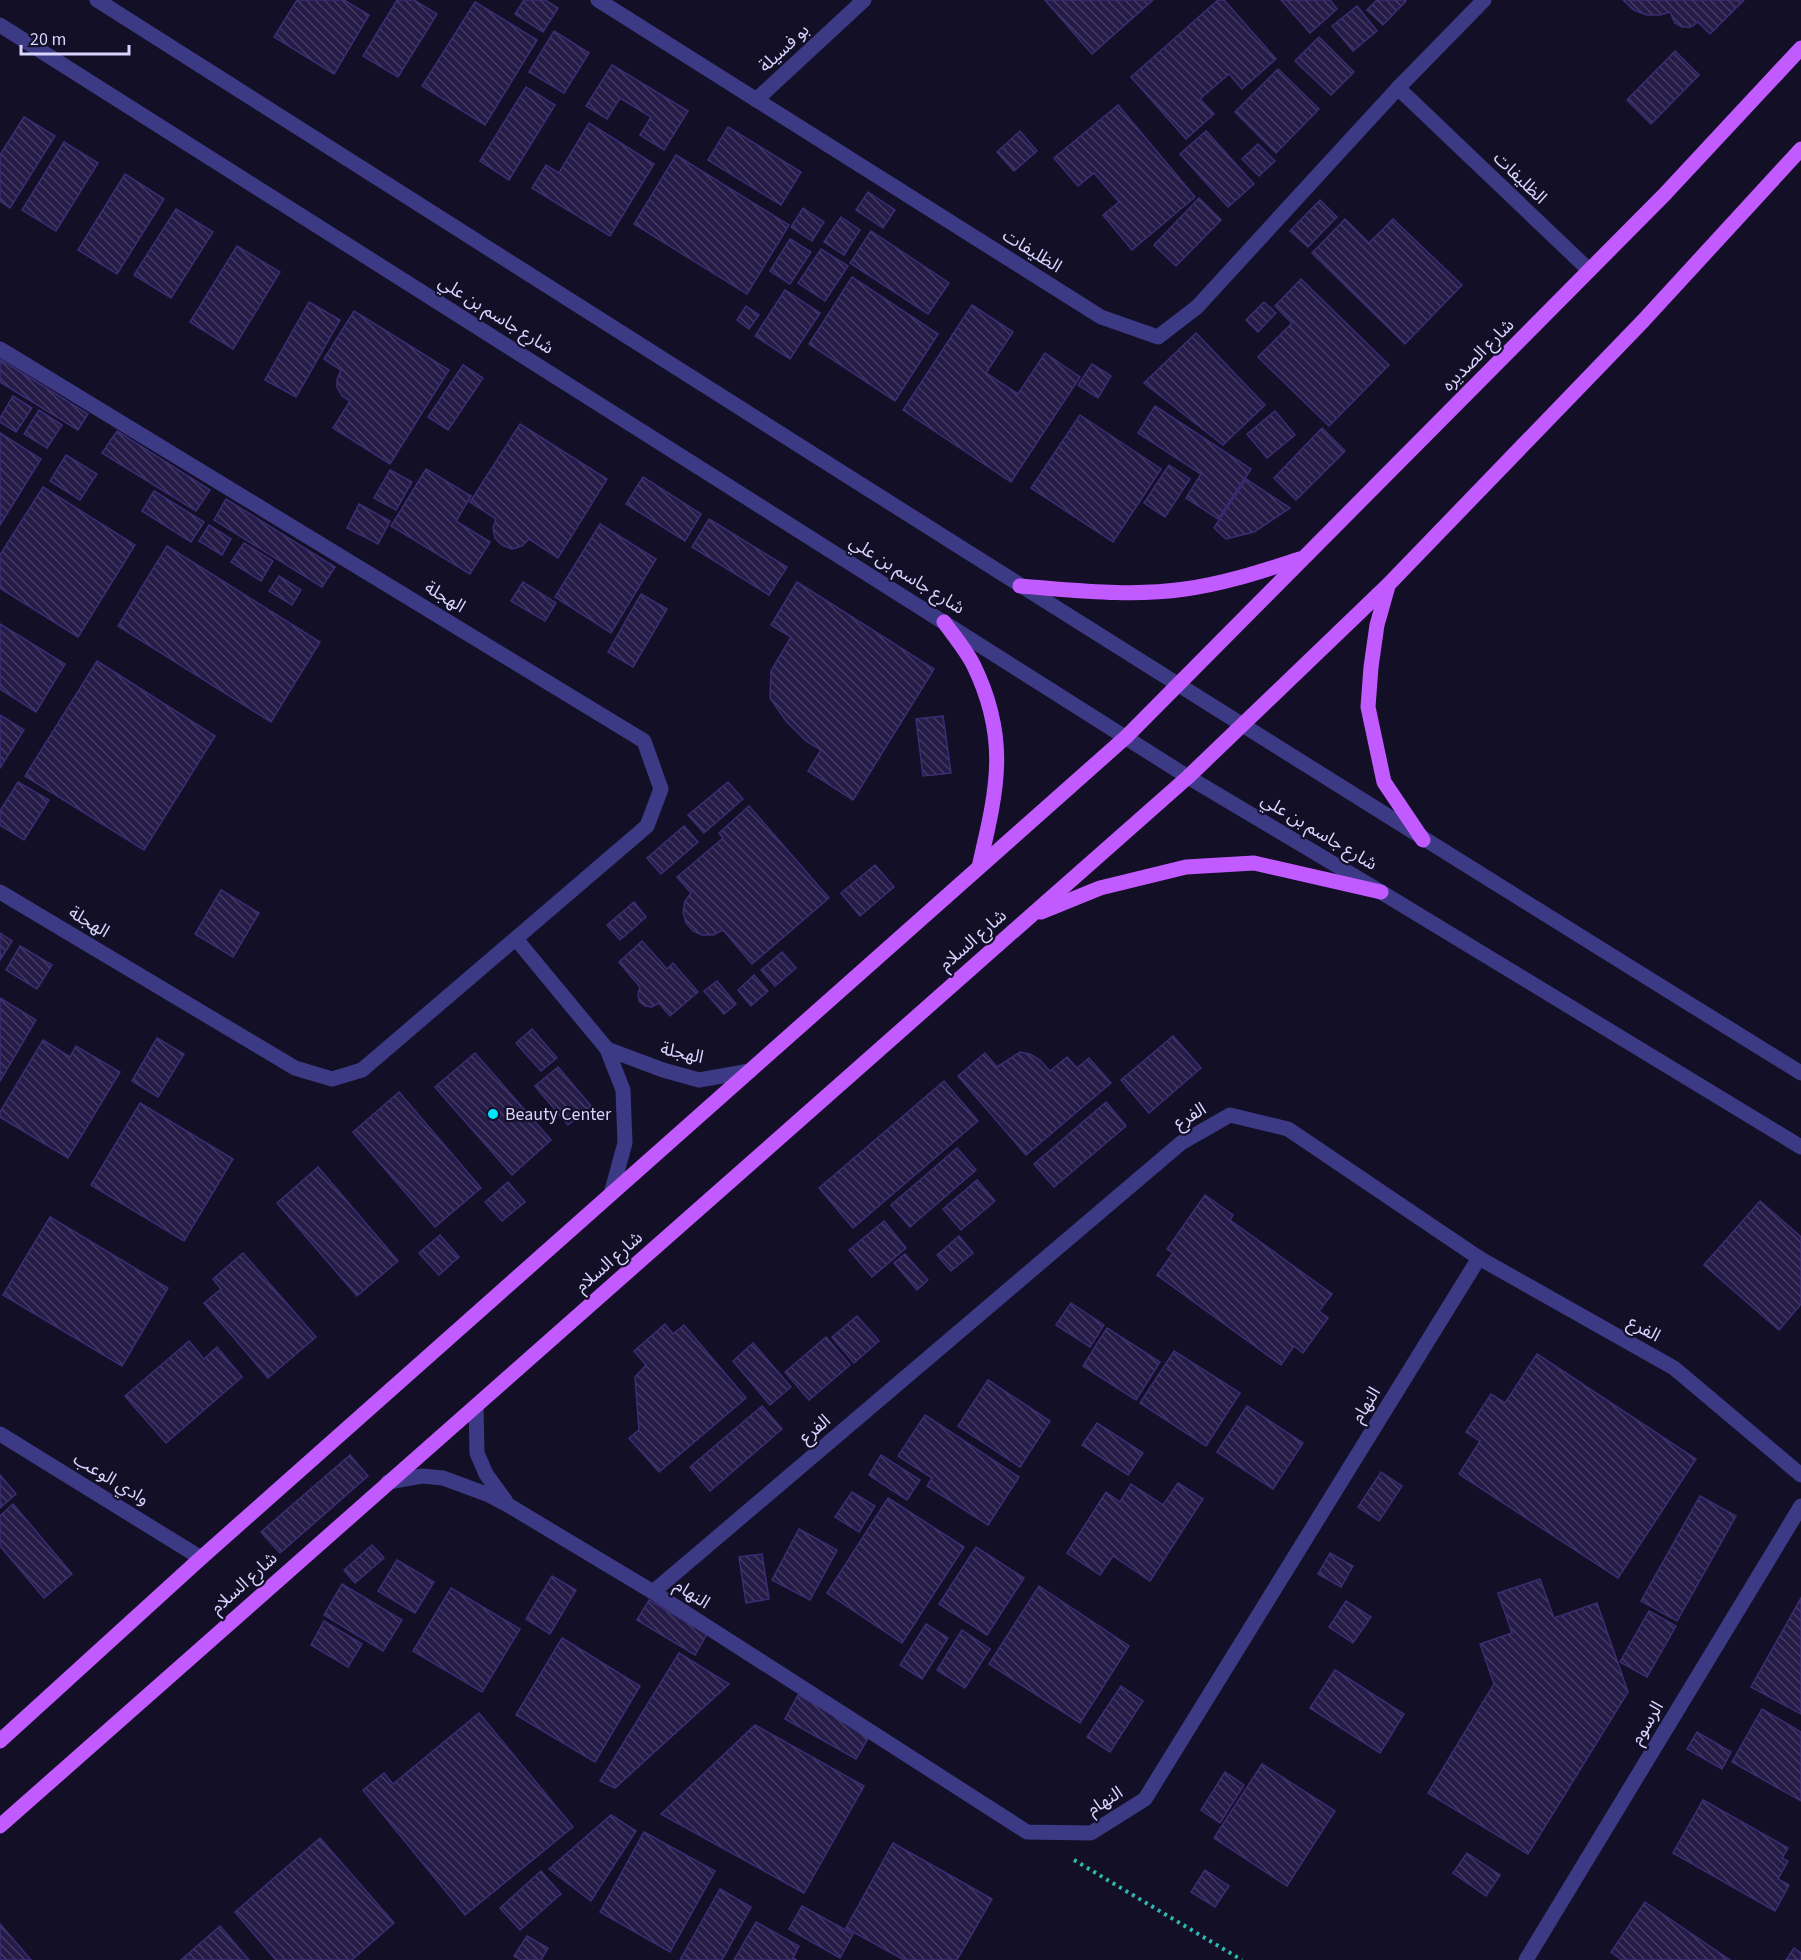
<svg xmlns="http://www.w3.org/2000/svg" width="1801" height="1960" viewBox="0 0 1801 1960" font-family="'Source Sans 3','Noto Sans Arabic',sans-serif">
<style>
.building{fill:url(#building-back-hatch);stroke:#3b2d73;stroke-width:1.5}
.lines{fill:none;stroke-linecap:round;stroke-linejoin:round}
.path{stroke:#2fb8b0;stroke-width:4;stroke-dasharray:3 4.5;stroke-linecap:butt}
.minor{stroke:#3d3a85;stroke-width:15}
.major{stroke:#c25bff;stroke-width:15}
.poi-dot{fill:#00e5ff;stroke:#130f26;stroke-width:2}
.labels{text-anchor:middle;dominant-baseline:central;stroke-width:4.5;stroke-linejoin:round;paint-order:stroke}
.street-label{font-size:18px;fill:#d9d4ff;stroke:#130f26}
.poi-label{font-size:18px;fill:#d9d4ff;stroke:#130f26;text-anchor:start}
</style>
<defs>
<pattern id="building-back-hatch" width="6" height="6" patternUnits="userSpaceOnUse" patternTransform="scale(1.5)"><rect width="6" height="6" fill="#241b47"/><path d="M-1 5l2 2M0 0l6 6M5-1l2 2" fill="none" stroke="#433b63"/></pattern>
</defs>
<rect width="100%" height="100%" fill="#130f26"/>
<!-- building -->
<g class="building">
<polygon points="297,0 344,0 369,15 334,74 274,37"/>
<polygon points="397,0 414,0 437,14 398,77 363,56"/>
<polygon points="524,0 545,0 558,8 543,32 515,14"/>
<polygon points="1045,0 1153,0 1092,54"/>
<polygon points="1218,0 1224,0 1276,59 1242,89 1229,74 1200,99 1214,114 1186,139 1131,77"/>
<polygon points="1281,0 1330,0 1337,9 1310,33"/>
<polygon points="1377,0 1405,0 1406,1 1383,25 1367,10"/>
<polygon points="1623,0 1744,0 1710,34 1698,22 1691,27 1682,27 1675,23 1670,12 1660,15 1647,15 1634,10"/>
<polygon points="475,2 537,40 485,125 422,86"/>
<polygon points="1357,6 1377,31 1353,51 1332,26"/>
<polygon points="554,31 589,53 564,93 529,72"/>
<polygon points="1319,37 1354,72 1331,95 1295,61"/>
<polygon points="1675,51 1699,75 1651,124 1627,100"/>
<polygon points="612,65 688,111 664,150 640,135 651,117 620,98 607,119 586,106"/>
<polygon points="1278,69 1319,109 1276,153 1235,112"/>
<polygon points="526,87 555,105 509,180 480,161"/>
<polygon points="1118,105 1195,197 1132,250 1103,215 1119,202 1094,173 1078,186 1054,158"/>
<polygon points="24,117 55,136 10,208 0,201 0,155"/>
<polygon points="589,123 654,164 610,236 532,188 546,165 559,173"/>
<polygon points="728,127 801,172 781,205 708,160"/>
<polygon points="1020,131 1037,151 1014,171 997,152"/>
<polygon points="1206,131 1254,184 1228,207 1180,154"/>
<polygon points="64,142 98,163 56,231 22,210"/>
<polygon points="1258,144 1275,161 1259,176 1242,159"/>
<polygon points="676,155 789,225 747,294 634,224"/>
<polygon points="125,174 164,199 117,274 78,250"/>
<polygon points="868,192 895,210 883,228 856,210"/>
<polygon points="1199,198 1221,220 1176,266 1154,245"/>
<polygon points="1320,200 1337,217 1308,247 1290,231"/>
<polygon points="803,208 824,222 812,241 791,227"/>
<polygon points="176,209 213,232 171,298 134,275"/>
<polygon points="841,217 860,230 844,255 824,242"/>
<polygon points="1345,219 1369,243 1393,219 1462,285 1405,344 1312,253"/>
<polygon points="871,231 949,283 928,314 850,263"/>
<polygon points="790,239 811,252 790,284 770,271"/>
<polygon points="237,246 280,272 233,349 190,322"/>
<polygon points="821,249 848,266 825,301 798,283"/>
<polygon points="852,277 938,334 895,401 809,344"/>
<polygon points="1301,279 1389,365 1329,426 1258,357 1292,323 1275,306"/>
<polygon points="785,290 820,313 790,359 755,336"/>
<polygon points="309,302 340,320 296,397 265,380"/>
<polygon points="1264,302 1276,313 1258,332 1246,320"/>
<polygon points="972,305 1013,332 986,373 1018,394 1045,353 1080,377 1011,482 903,410"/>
<polygon points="746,306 759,315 749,329 737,320"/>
<polygon points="354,311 449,370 390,464 333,428 350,401 342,396 337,387 337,380 341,370 324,359"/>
<polygon points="1196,333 1265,405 1223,445 1144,383"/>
<polygon points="0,359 88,414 78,430 0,382"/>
<polygon points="1092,364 1111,376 1098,398 1078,385"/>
<polygon points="463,365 483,378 448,430 428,417"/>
<polygon points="13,396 32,408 16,432 0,422 0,418"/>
<polygon points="1155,406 1251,469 1218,519 1186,498 1201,474 1138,433"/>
<polygon points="39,410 62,425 47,448 24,434"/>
<polygon points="1275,411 1295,435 1267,458 1247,434"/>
<polygon points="1080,415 1161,469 1113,542 1031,488"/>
<polygon points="520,424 607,479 558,558 529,539 522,546 512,549 502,545 495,538 493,528 496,519 470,502"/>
<polygon points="1322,428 1345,451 1296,500 1274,478"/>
<polygon points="117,431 210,490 196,511 102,453"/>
<polygon points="0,433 41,459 0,525"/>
<polygon points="66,455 97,474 80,500 50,481"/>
<polygon points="1169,465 1190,479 1165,517 1144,503"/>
<polygon points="426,469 471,496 456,521 490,542 470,574 391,526"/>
<polygon points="390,470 412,482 396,510 374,498"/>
<polygon points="643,477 701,514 685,541 626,504"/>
<polygon points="1246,479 1290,508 1254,532 1226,539 1214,528"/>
<polygon points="43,487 135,545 78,637 0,588 0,555"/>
<polygon points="154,491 204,522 191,542 142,511"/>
<polygon points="226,499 335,567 322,587 214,520"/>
<polygon points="359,504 390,521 378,544 347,528"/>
<polygon points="709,519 787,567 769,595 692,547"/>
<polygon points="600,524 656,559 611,633 555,597"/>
<polygon points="209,525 231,539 222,555 199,541"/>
<polygon points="244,543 273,561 261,581 231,562"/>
<polygon points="167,546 320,642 271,722 118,626"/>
<polygon points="279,576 301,590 292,605 269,591"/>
<polygon points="523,582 556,603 545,621 511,601"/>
<polygon points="797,582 934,669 853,800 808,771 821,750 806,741 786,721 770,698 771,671 791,637 771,625"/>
<polygon points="641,594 667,609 633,667 608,652"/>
<polygon points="0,624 65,664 36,712 0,689"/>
<polygon points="97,661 215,736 144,850 25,776"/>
<polygon points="0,715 24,730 0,768"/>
<polygon points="943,716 951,773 923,776 916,719"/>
<polygon points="18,782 49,800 24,840 0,825 0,811"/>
<polygon points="728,782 743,799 704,833 688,815"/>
<polygon points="749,806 829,898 752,964 723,930 713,935 702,935 693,931 686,923 683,912 685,901 691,893 677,877 723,838 719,833"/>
<polygon points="684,826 698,842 661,874 647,858"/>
<polygon points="875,865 894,887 860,916 841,893"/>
<polygon points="221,890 259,913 233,957 195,934"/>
<polygon points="634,902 646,917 620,940 607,925"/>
<polygon points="0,933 12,941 0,960"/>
<polygon points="642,941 667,969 673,963 698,992 670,1016 659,1003 652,1007 645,1006 639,1001 638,994 640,987 619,962"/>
<polygon points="20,946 52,965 37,989 6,970"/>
<polygon points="782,952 796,968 775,986 761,970"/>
<polygon points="754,975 768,991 751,1006 738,990"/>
<polygon points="717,981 736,1004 724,1014 704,991"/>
<polygon points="0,998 36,1020 0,1081"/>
<polygon points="532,1029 557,1058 541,1071 516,1043"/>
<polygon points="1173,1036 1201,1068 1149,1113 1121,1080"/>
<polygon points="157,1038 184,1054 158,1097 132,1081"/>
<polygon points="43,1040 70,1057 76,1046 120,1072 68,1158 0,1117 0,1112"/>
<polygon points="1020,1052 1030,1054 1040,1060 1050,1071 1067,1057 1077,1068 1089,1058 1111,1083 1026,1155 958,1076 985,1053 997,1067"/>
<polygon points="475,1053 551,1140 512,1175 435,1087"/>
<polygon points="558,1067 591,1106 568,1125 535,1086"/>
<polygon points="944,1081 978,1121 853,1228 819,1188"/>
<polygon points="399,1092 481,1188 435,1227 353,1132"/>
<polygon points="1106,1102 1126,1126 1054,1187 1034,1164"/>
<polygon points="140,1103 233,1159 184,1241 91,1185"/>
<polygon points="957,1148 976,1170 910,1227 891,1205"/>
<polygon points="318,1167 398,1261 357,1296 277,1203"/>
<polygon points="977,1180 995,1201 961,1230 943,1209"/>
<polygon points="508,1182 525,1202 502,1221 485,1202"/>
<polygon points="1205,1195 1233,1215 1230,1220 1332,1294 1319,1311 1328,1318 1303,1353 1294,1346 1281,1365 1157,1275 1173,1253 1167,1249"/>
<polygon points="1760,1201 1801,1237 1801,1304 1779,1330 1704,1265"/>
<polygon points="50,1217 168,1288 122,1366 3,1295"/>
<polygon points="884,1221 906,1248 872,1277 849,1250"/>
<polygon points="440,1235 459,1257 439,1275 419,1253"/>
<polygon points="959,1236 973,1253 951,1271 937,1255"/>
<polygon points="243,1253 316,1337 268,1378 204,1303 221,1289 213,1279"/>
<polygon points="905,1254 928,1280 917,1290 894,1263"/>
<polygon points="1071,1303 1104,1325 1090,1347 1056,1325"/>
<polygon points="857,1316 879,1341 854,1363 832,1337"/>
<polygon points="665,1324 673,1334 684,1325 746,1398 659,1472 629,1438 639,1430 635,1377 646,1365 634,1351"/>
<polygon points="1107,1328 1160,1362 1136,1400 1083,1366"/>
<polygon points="826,1337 850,1365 809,1400 785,1372"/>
<polygon points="189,1341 204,1359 217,1347 242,1377 166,1443 125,1396"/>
<polygon points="753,1343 791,1387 770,1405 733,1361"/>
<polygon points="1174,1351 1240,1393 1206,1446 1140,1403"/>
<polygon points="1537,1354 1696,1459 1618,1578 1459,1474 1480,1441 1466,1432 1491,1394 1505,1403"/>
<polygon points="988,1380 1050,1421 1020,1467 958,1426"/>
<polygon points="762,1406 782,1429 710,1491 690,1467"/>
<polygon points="1247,1406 1303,1443 1273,1489 1217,1452"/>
<polygon points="925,1415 1019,1477 988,1525 927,1486 932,1478 898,1456"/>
<polygon points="1097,1423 1143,1453 1128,1475 1082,1445"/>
<polygon points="350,1455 368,1476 280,1553 261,1532"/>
<polygon points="881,1455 920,1480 907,1500 869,1475"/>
<polygon points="1381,1472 1402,1486 1379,1521 1358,1507"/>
<polygon points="0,1475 16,1494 0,1508"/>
<polygon points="1178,1483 1203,1499 1150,1581 1113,1556 1100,1575 1067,1553 1106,1492 1120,1502 1131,1484 1163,1505"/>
<polygon points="852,1492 875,1506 859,1532 835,1517"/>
<polygon points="1700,1496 1736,1516 1677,1621 1641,1601"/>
<polygon points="888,1498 964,1547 902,1643 827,1593"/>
<polygon points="13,1504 72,1574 44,1598 0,1546 0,1516"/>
<polygon points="799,1529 837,1550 810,1600 772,1580"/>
<polygon points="372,1545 384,1558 355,1583 344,1570"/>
<polygon points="976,1547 1024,1578 987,1635 939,1604"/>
<polygon points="1330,1553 1353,1566 1341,1587 1318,1574"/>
<polygon points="762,1554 769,1599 746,1603 739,1557"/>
<polygon points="397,1560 434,1582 415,1613 378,1591"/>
<polygon points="552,1576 576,1590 550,1634 526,1619"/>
<polygon points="1540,1579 1554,1618 1597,1603 1628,1692 1528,1854 1428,1793 1494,1684 1480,1644 1512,1633 1498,1593"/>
<polygon points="342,1584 402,1620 383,1651 324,1615"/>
<polygon points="1039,1586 1129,1646 1080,1723 989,1664"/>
<polygon points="451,1588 520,1629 482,1692 413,1651"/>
<polygon points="1801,1598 1801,1714 1751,1687"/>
<polygon points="649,1600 707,1634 695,1655 637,1620"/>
<polygon points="1346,1601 1371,1617 1353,1643 1329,1627"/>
<polygon points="1649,1611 1676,1626 1647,1677 1620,1662"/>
<polygon points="324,1621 362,1644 348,1667 311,1645"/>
<polygon points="926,1624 948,1638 922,1679 900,1665"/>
<polygon points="962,1630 990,1649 965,1688 937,1670"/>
<polygon points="562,1638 640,1686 595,1762 516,1715"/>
<polygon points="679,1653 729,1684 615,1788 600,1781"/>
<polygon points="1335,1670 1404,1714 1380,1753 1310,1708"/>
<polygon points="1121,1686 1143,1701 1110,1752 1087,1737"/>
<polygon points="798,1695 870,1735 856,1759 785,1719"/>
<polygon points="1762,1709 1801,1732 1801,1801 1732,1762"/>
<polygon points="479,1713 573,1827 465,1915 363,1790 384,1773 393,1784"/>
<polygon points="755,1725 864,1786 804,1893 661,1814"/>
<polygon points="1697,1732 1731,1752 1722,1769 1687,1749"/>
<polygon points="1262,1764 1335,1811 1287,1886 1214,1838"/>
<polygon points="1225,1772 1244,1785 1220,1823 1201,1810"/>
<polygon points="1703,1800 1788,1848 1782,1858 1788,1861 1778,1879 1789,1885 1775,1911 1673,1853"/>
<polygon points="611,1815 636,1831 591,1901 549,1869"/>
<polygon points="644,1832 715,1871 670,1952 600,1912"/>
<polygon points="320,1838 394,1923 352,1960 276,1960 235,1912"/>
<polygon points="893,1843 992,1899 957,1960 904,1960 846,1928"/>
<polygon points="1467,1853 1500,1875 1486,1896 1453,1873"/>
<polygon points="1205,1870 1229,1886 1215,1907 1191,1892"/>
<polygon points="541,1871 561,1894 520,1930 500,1908"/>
<polygon points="720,1889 751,1907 722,1960 680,1960"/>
<polygon points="1645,1902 1730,1960 1622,1960 1611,1952"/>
<polygon points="802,1906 853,1934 840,1958 789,1929"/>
<polygon points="756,1922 799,1946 793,1958 797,1960 734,1960"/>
<polygon points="0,1924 31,1960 0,1960"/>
<polygon points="220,1926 249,1960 181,1960"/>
<polygon points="527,1936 548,1948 541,1960 521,1960 514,1956"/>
<polygon points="1794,1948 1801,1953 1801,1960 1786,1960"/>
</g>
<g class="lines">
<!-- path -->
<polyline class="path" points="1074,1860 1242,1960"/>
<!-- minor -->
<g class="minor">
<path d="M97,0C664,360 1230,720 1801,1073"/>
<polyline points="598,0 1101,317 1158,337 1197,307 1398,88 1484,0"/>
<polyline points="0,25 1188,777 1381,892 1801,1147"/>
<polyline points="1398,88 1589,270"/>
<polyline points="756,100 864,0"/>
<polyline points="0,349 644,741 661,789 647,826 362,1070 332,1079 295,1068 0,892"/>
<polyline points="516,939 607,1049 623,1090 625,1143 611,1194"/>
<polyline points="607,1049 663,1070 699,1080 750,1071"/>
<polyline points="476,1406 477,1453 486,1474 505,1500"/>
<polyline points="0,1434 201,1558"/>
<polyline points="388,1482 422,1476 443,1478 489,1495 508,1505 653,1592 1027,1832 1091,1833 1145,1799 1479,1258"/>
<polyline points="653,1592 1181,1143 1230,1115 1288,1129 1479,1258 1674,1368 1801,1475"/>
<polyline points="1526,1960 1801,1506"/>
</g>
<!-- major -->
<g class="major">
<path d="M1020,586C1075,590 1130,597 1185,589C1224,584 1262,571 1300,559"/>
<polyline points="1388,586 1377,625 1371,667 1368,707 1384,782 1423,840"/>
<path d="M944,622C954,636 965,649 973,664C1010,739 997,790 979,867"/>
<polyline points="1041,912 1100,888 1186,867 1254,863 1381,892"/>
<polyline points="0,1741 201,1558 1126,737 1664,195 1801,48"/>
<polyline points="0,1826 1188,777 1388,585 1643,321 1801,149"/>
</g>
</g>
<!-- markers -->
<circle class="poi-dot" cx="493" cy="1114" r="6"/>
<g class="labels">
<!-- street labels -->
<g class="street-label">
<text transform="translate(784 48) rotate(-43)">بو فسيلة</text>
<text transform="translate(1520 178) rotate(44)">الظليفات</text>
<text transform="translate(1032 251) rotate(32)">الظليفات</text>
<text transform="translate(496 315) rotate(32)">شارع جاسم بن علي</text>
<text transform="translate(1478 355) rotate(-45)">شارع الصديره</text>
<text transform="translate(907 575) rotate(32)">شارع جاسم بن علي</text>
<text transform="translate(445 597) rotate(31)">الهجلة</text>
<text transform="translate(1319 832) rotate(31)">شارع جاسم بن علي</text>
<text transform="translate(89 922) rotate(31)">الهجلة</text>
<text transform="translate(973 940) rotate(-41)">شارع السلام</text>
<text transform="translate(682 1053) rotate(13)">الهجلة</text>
<text transform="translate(1190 1116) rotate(-31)">الفرع</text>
<text transform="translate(609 1262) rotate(-41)">شارع السلام</text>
<text transform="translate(1644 1329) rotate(29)">الفرع</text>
<text transform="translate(1366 1405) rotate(-58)">النهام</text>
<text transform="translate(815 1429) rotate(-40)">الفرع</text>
<text transform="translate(111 1479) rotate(31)">وادي الوعب</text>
<text transform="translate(244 1583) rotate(-42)">شارع السلام</text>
<text transform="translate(692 1594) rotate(33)">النهام</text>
<text transform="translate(1647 1723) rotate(-59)">الرسوم</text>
<text transform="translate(1105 1801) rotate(-32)">النهام</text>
</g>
<!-- poi labels -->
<g class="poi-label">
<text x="505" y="1114">Beauty Center</text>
</g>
</g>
<!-- scale -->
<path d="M21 45v9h108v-9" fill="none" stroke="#d9d4ff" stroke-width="3"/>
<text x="30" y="45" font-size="18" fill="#d9d4ff" stroke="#130f26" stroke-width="4.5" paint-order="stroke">20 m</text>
</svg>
